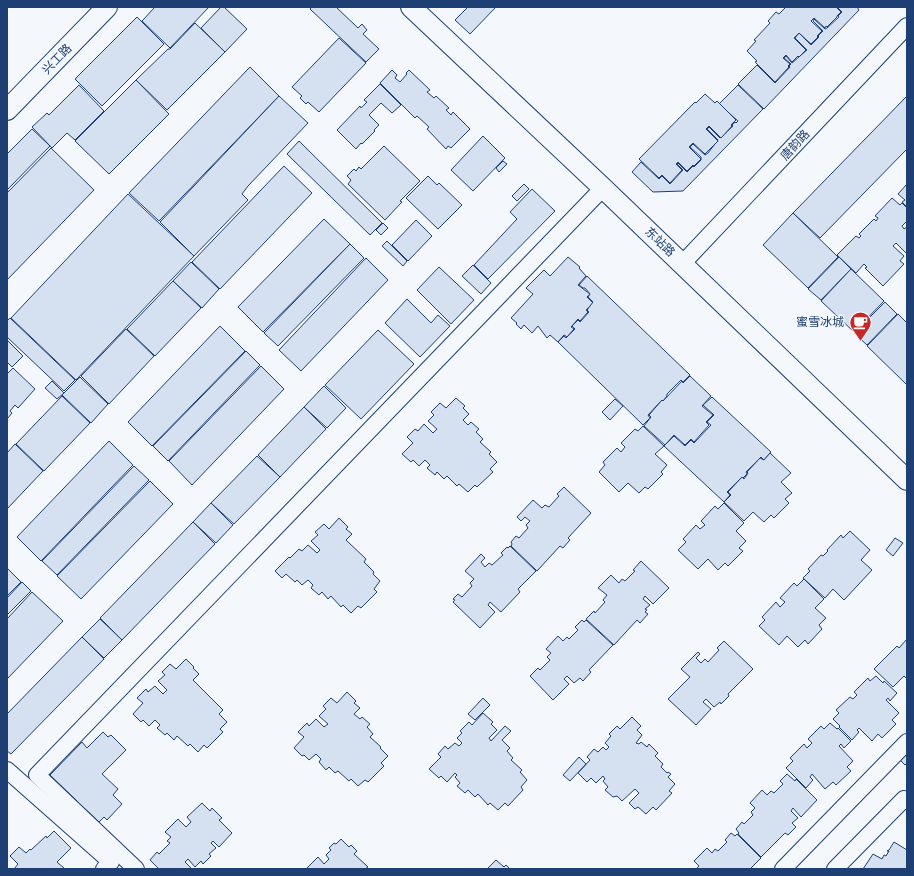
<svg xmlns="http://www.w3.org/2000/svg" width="914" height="876" viewBox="0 0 914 876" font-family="Raleway,'Noto Sans SC',sans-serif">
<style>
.building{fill:#d5e0f0;stroke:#1d3f73}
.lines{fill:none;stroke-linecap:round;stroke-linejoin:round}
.minor-casing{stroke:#1d3f73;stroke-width:18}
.tertiary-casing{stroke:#1d3f73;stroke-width:22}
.minor{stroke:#f4f7fb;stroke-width:16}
.tertiary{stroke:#f4f7fb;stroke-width:20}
.labels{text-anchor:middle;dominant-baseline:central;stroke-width:3;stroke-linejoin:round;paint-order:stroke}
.street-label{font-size:12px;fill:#1d3f73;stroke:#f4f7fb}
.poi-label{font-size:12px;fill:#1d3f73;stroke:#f4f7fb;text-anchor:end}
</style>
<rect width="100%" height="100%" fill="#f4f7fb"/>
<!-- building -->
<g class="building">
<polygon points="155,7 209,7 170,48 142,21"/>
<polygon points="221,7 224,7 247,29 225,52 201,28"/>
<polygon points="312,7 336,7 358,28 362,24 367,30 363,34 379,49 366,62 310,9"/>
<polygon points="468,7 496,7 470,34 455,20"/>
<polygon points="786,7 836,7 841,12 837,16 837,17 827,27 826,26 825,28 814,18 811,21 822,31 817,36 818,37 811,44 799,33 794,38 806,50 799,57 798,56 792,62 786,55 783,58 790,64 788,66 789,67 775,82 755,62 757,61 747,51 756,41 754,40 770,23 768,21 776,12 779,14"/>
<polygon points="837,7 857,7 859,10 764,109 738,84 757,65 775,83 790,67 789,66 791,64 784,58 786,56 792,63 807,50 795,38 799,33 811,45 819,37 818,36 823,31 813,21 814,19 825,29 827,28 839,17 838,16 842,12"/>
<polygon points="137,17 164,44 102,106 75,79"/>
<polygon points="195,23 225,52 167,110 136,80 168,49 170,49"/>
<polygon points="339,38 366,63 319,112 308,102 306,104 300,98 302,96 292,87"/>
<polygon points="250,67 279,96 159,221 129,193"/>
<polygon points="392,70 397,75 395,78 400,82 407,74 406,73 409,70 430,90 427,92 434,98 436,96 449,108 446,110 451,115 453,112 470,129 451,148 448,146 446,149 427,129 429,127 417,116 415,118 380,83"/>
<polygon points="136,80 169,114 109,174 75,141"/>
<polygon points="380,84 401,105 392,113 381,103 369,115 379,125 374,130 375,131 362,144 361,143 356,149 337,130 360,106 361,108 367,102 364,100"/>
<polygon points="79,85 104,111 75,140 67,133 52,148 32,127 47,113 49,115"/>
<polygon points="738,85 763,109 683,191 653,192 632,172 641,162 659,179 662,176 670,184 683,170 677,164 678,163 687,172 693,166 694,167 701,160 701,157 690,147 693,144 705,155 708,153 718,140 707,129 709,127 720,138 733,126 732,125 735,122 736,123 738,121 719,104"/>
<polygon points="705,94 715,103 717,101 736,120 731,125 732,126 721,138 709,126 706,129 718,141 705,154 693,143 689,147 701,159 694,166 693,165 687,171 678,162 676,164 682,170 670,183 662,175 659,178 639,159 695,102 696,103"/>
<polygon points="279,96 308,123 248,186 242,194 248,200 194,256 160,222"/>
<polygon points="907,96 907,149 820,238 793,213"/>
<polygon points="32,129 50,146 7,190 7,154"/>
<polygon points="483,136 505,158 473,191 451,170"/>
<polygon points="299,141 382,223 370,235 287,154"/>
<polygon points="384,146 420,181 400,201 402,202 385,220 348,184 351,180 347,176 354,169 356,171 359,167 361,169"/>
<polygon points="51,148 94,190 7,280 7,193"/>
<polygon points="503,161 507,164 499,172 496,168"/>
<polygon points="284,166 312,193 220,289 192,262"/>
<polygon points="428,176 437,185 439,183 462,205 438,229 406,198"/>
<polygon points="524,184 529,189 517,201 512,196"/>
<polygon points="907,184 907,207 902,202 905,200 898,194"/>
<polygon points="532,189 555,211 488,279 474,265 517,219 510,212"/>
<polygon points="128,194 194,256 76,380 11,318"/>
<polygon points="892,198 900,205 902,203 907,208 907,221 902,226 904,229 907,227 907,254 896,243 893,246 904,256 900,261 904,264 883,286 865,268 867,267 864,264 856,273 837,255 856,236 859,238 861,236 859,234 874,219 876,221 878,218 875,216"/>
<polygon points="793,213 838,257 808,288 763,245"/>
<polygon points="324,219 350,244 263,332 238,307"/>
<polygon points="416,220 432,236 408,261 392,245"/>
<polygon points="383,223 388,228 381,235 376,230"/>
<polygon points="387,241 407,261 403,266 382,246"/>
<polygon points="350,244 364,258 278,346 264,333"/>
<polygon points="568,257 580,267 579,268 586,276 578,285 590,294 587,297 593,303 586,310 588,312 580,321 578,319 571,327 574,329 567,337 564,335 558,342 550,335 547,338 538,326 532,333 524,325 521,329 516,324 517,323 511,318 533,294 526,288 544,270 550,276"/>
<polygon points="839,257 851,269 821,300 808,289"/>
<polygon points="366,258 388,280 301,371 279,350"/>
<polygon points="191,262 219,289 202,308 173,281"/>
<polygon points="473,265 491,283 481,294 462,276"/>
<polygon points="439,267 474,300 451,324 417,290"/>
<polygon points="851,269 884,301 854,332 821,301"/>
<polygon points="587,276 690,375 683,382 681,380 667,394 667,396 663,401 662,400 648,415 650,418 643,425 558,342 564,336 566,338 575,329 572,326 578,320 580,322 589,312 587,310 593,302 588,297 590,294 585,288 583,288 579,285"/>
<polygon points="173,281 201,308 155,356 127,329"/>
<polygon points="407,299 431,323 438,315 450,326 420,357 385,323"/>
<polygon points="885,302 897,314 867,345 854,333"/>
<polygon points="898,314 907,323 907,385 867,346"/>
<polygon points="10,318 75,380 64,391 7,337 7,321"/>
<polygon points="220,326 245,351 152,446 128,422"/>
<polygon points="126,329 154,356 109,404 81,376"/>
<polygon points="378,330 414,364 361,419 325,385"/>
<polygon points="7,340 23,356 12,367 7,362"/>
<polygon points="246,351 260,365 168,461 153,446"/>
<polygon points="261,366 284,389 192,485 169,461"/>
<polygon points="13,368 35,389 18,408 15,405 10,411 12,413 7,419 7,374"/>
<polygon points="690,376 711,396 702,406 713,415 706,422 709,425 694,442 691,439 685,445 674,435 665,445 644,426 651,417 649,415 662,400 663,401 682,381 683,383"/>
<polygon points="80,377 108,404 91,423 62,395"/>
<polygon points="52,381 64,393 57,399 45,388"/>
<polygon points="324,386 346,408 327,428 304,407"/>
<polygon points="62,396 90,423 44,471 16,444"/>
<polygon points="712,397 771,452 764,460 761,457 746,472 747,474 743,478 742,477 727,492 730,495 724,502 664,446 674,436 685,446 691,440 694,443 711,425 707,422 714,415 703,405"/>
<polygon points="456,398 465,406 463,408 469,414 463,420 468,425 471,422 479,429 476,432 483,439 480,442 491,452 489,454 497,462 490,469 493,472 477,487 475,485 468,492 459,484 457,486 447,476 444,479 437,472 435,475 427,468 430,465 425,460 419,466 413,460 411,462 402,454 413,443 407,437 415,429 418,431 424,424 433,433 437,429 428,421 434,415 431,412 440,403 446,408"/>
<polygon points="615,399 623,406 610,420 602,412"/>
<polygon points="304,407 326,429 280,477 258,455"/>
<polygon points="643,426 664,446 655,454 667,465 661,472 663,474 648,489 645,487 639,493 628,483 619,492 599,472 605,465 603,462 617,448 621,452 625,447 621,443 635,429 638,431"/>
<polygon points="109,441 133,465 41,561 17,537"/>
<polygon points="15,444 43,471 7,509 7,453"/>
<polygon points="770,453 791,473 781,482 792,493 785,499 789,503 774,518 771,515 764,522 753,512 744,521 724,502 731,495 728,492 742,477 744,479 748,473 747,472 760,458 764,460"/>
<polygon points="257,456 280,477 234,524 211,503"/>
<polygon points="134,466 149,480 57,575 42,561"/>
<polygon points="150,481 173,504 81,599 57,576"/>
<polygon points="564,487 591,513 568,538 570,540 563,548 560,546 537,571 511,546 512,544 511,542 516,536 519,538 528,528 526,525 530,521 525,517 521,521 517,517 533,500 542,508 545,505 549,507 559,496 557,494"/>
<polygon points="211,503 233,525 216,543 193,522"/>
<polygon points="724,503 744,523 736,531 746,541 739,548 743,551 728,566 725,563 718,570 708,559 698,569 678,550 686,542 683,539 696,525 700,529 705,525 701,521 715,506 718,509"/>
<polygon points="339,518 348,527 346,529 352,534 346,540 366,559 364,562 374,572 373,574 380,581 374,589 377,592 361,608 358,606 351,613 343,605 341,607 331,596 328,599 322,592 319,595 311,588 313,585 308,580 302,585 297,580 295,582 286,574 282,578 275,571 289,557 290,558 299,549 302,551 308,545 317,553 320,550 311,541 318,535 315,532 324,524 329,529"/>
<polygon points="193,522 215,544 122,640 100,618"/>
<polygon points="850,531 870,550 861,560 872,570 844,600 833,589 825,598 803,578 810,571 808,569 821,555 823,556 828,551 827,550 841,535 843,538"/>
<polygon points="895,538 903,543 893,556 886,550"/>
<polygon points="510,546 536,571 518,589 520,592 501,612 490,602 488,605 495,612 480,628 453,602 455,600 453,599 458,594 462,597 472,586 470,583 474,579 465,571 481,554 485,558 481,562 485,567 489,563 492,565 503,555 501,553 507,547 508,548"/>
<polygon points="641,561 669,588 653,604 645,596 643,599 650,605 645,609 647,610 645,612 648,614 640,623 637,620 614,645 586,619 594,611 595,613 605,602 603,600 607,595 598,588 611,575 619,583 622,579 625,581 635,571 633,570"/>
<polygon points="7,568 21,582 7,596"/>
<polygon points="804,579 824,599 815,608 826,618 819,625 822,629 808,644 805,640 798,647 787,636 779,645 759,626 765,620 762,617 776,602 780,607 785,602 780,598 794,583 797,586"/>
<polygon points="22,582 31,591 7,615 7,598"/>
<polygon points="32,592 63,621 7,679 7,619"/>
<polygon points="100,619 122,640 104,658 82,637"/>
<polygon points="582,620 584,622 586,620 613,645 589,670 591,672 583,681 580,678 574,683 567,676 564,679 569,684 553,700 530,676 538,668 540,670 550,660 547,657 551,653 546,649 558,636 563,641 567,637 569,639 578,630 575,627"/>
<polygon points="82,637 104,659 11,754 7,751 7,714"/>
<polygon points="907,639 907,679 904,676 893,687 874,669 897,646 899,648"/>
<polygon points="724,641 753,669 728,694 729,696 721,704 720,702 714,707 706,699 703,702 711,709 696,725 668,699 690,677 681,669 698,652 700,654 696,658 701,663 705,659 708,662 719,650 717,648"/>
<polygon points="186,659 194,667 193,668 199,674 193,680 223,710 219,714 227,722 220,729 223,732 207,748 204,745 198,752 190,744 188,746 177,736 174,740 167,733 165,735 157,728 160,725 155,720 149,726 143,720 141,722 133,714 143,703 137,698 146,689 148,692 155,686 163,694 167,690 158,681 165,675 162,672 170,664 176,669"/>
<polygon points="876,676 883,683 884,681 897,693 890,701 888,698 886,700 899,713 892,720 896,724 882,738 878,734 872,741 859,728 857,730 859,732 852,740 839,727 840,726 833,719 839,713 836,710 850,697 853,699 857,695 854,692 868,678 870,681"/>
<polygon points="347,692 356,701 354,703 360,708 354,714 360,719 362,717 370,724 367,727 373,734 370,737 381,747 380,748 388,756 381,763 384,766 368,782 365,780 358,786 351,779 349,781 338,771 335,773 329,767 326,770 319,762 321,759 316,754 309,760 304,755 302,756 294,748 304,737 298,732 307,723 309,726 316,719 324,727 328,724 319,716 326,709 323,706 331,698 337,703"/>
<polygon points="483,698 490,705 475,720 468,714"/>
<polygon points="483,713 493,722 491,724 497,730 489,738 491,741 505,726 511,731 502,740 510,748 507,751 513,758 511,760 522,770 520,772 527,780 521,787 523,790 508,806 505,803 498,810 490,803 488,805 478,794 475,797 468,790 465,793 457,786 460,783 455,777 457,775 455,773 447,782 441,776 439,778 429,769 441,757 438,754 445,746 448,749 455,743 459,746 462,743 457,738 462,733 460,731 469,722 472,725"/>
<polygon points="632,717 641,726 637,730 642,735 636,743 639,744 641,742 647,747 649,744 658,753 655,756 663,764 661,767 667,773 668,772 671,774 668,777 675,784 669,791 672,793 656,810 653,807 646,814 638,807 635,809 629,803 639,793 635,789 622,801 617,796 613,797 605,790 608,787 603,781 605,779 603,776 596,783 591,778 587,782 578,773 590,760 587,757 594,749 598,752 603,747 606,750 609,747 605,743 611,736 609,734 617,726 620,729"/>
<polygon points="830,723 837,729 838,728 851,741 844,748 841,744 839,746 853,761 847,767 851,771 836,785 833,782 825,789 812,774 810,777 813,780 806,788 786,768 793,761 790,758 804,744 807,748 812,743 808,739 821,726 824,729"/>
<polygon points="103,732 108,737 111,735 126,750 102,774 118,789 113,795 122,804 107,820 104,817 99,822 83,807 80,810 74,804 77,801 50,775 82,742 87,748"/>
<polygon points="907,750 907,763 905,765 899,759"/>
<polygon points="579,757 586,764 570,781 563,775"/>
<polygon points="787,774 795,781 796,779 817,800 801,817 793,808 791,811 798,818 792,823 796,827 788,835 785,833 761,857 738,834 739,833 736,829 742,822 744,824 753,815 751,812 755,808 750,803 762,790 767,795 771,791 774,793 783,784 780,781"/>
<polygon points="202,803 210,811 212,808 222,818 219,820 232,833 219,847 213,841 211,843 216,848 209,854 211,856 203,864 201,861 195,867 188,859 185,862 192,869 159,869 150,860 157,852 159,854 170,843 167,841 171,837 165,832 178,819 186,827 191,822 187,817"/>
<polygon points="54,831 71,848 57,862 65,869 14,869 18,864 10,856 19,847 26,853 30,849 31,850 46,836 47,838"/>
<polygon points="731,833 735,836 737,834 761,858 750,869 696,869 699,866 694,861 707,848 712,853 715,849 718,851 727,842 725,840"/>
<polygon points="341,839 349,847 351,845 357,851 354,854 368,867 365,869 306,869 318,857 324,864 329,859 326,855 331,850 329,848 334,843 336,844"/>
<polygon points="894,842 907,850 907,869 863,869 873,854 882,859 884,855 886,856 889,851 887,851 889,850"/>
<polygon points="496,860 504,867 506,865 510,869 487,869"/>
</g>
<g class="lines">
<defs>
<g id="minor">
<polyline points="682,264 907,26"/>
<polyline points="7,770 111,862 104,869"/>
<polyline points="136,869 37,775 603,188"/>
<polyline points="783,869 907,742"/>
<polyline points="835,869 904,799 907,801"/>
</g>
<g id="tertiary">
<polyline points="411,7 603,188 907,480"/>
<polyline points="7,110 107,7"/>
</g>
</defs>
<!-- minor casing -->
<use href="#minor" class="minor-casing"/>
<!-- tertiary casing -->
<use href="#tertiary" class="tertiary-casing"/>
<!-- minor -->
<use href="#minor" class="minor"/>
<!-- tertiary -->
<use href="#tertiary" class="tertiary"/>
</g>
<!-- icons -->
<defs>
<symbol id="cafe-pin" viewBox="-11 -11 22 30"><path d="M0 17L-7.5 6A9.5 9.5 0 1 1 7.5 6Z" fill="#c62828" stroke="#f4f7fb"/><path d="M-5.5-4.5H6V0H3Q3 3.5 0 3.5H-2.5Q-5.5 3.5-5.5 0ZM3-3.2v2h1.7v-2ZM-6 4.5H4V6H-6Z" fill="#fff"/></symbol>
</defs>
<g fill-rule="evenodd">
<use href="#cafe-pin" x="848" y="310" width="25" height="34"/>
</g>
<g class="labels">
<!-- street labels -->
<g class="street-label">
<text transform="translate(57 59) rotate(-46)">兴工路</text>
<text transform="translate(795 145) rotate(-47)">唐韵路</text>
<text transform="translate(660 242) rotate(44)">东站路</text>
</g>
<!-- poi labels -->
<g class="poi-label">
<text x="844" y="322">蜜雪冰城</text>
</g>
</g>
<!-- border -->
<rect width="914" height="876" fill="none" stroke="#1d3f73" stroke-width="16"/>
</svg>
